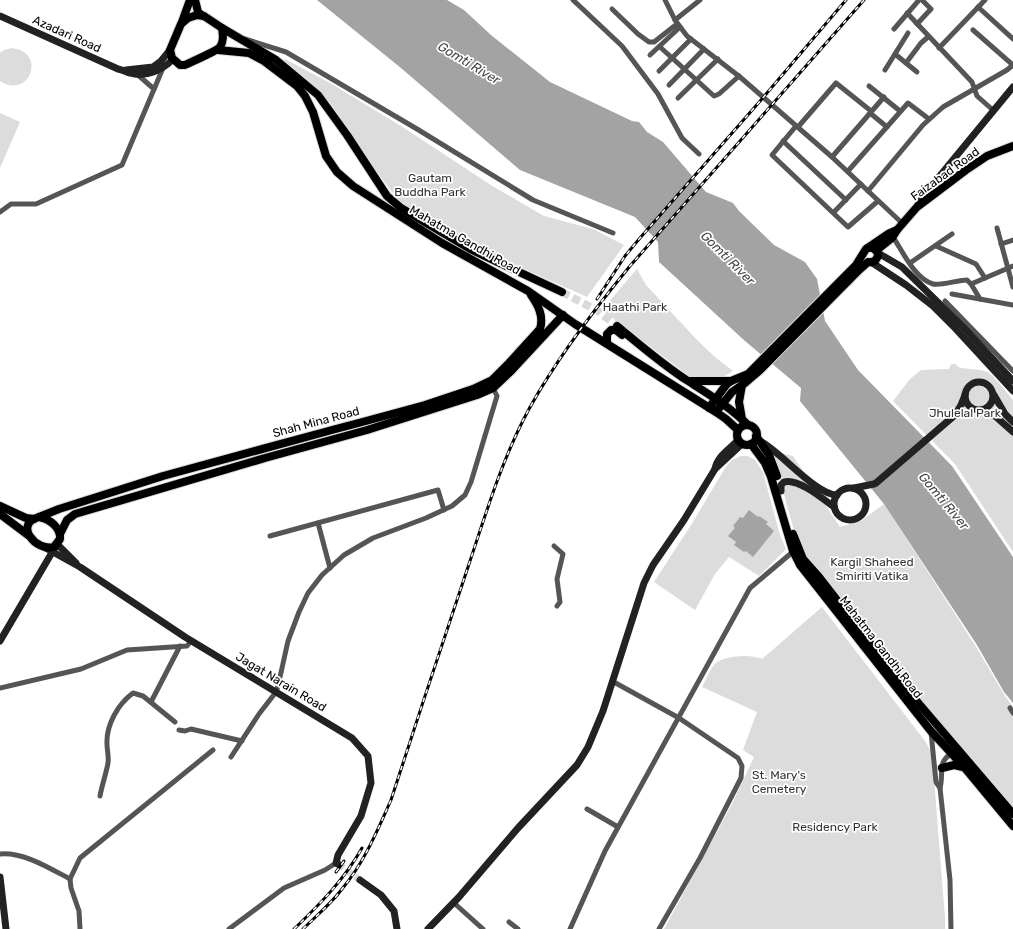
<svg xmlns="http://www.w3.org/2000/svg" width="1013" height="929" viewBox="0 0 1013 929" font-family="Rubik,sans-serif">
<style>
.green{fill:#dcdcdc}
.water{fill:#a3a3a3}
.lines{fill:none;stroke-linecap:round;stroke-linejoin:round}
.secondary-tunnel{stroke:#d9d9d9;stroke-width:7;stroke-dasharray:7 3.5;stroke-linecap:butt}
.primary-tunnel{stroke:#d9d9d9;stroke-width:8;stroke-dasharray:8 4;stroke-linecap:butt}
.primary-casing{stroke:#dbdbdb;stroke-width:10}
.street{stroke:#555;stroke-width:5}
.secondary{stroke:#222;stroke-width:7}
.primary{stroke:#000;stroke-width:8}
.rail-casing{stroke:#000;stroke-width:3}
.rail{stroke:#fff;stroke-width:1.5;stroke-dasharray:4.5;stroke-linecap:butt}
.labels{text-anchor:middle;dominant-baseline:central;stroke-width:3.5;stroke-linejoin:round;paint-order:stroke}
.street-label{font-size:12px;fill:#000;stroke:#fff}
.park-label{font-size:12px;fill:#333;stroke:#fff}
.water-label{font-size:13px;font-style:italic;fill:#444;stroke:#fff}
</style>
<rect width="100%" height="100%" fill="#fff"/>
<!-- green -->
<g class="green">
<path d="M12,48C47,52 30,100 0,81V53L4,50Z"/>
<polygon points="285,59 330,83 401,126 494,187 544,216 593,229 624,245 587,297 476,247 412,213 398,200 369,161 331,104 317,89 282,62"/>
<polygon points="0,113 20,122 0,168"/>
<polygon points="637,269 646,285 698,341 715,357 733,371 723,377 708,379 689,376 602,310"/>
<path d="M951,364H956L958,367C967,370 977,368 987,372C993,374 1008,394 1013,400V552L955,464L893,401L910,379L921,370L949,369Z"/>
<polygon points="772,451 793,456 840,527 861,521 884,504 975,645 1005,696 1013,707 1013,809 923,704 805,557 793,527"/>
<polygon points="741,456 748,456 755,460 763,472 780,535 786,549 759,576 729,557 715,574 695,610 654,582 693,522 725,468 732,460"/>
<path d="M822,607L925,741L932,753L945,918V929H664L732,804L754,757L743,750L757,712L702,687C706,680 709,671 714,665C722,655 752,654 762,659Z"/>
</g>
<!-- water -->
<g class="water">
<polygon points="317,0 447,0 464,10 491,35 550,82 632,121 639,122 647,132 663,142 706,192 733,203 739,211 774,245 805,262 817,279 825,321 858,370 952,466 1013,557 1013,703 1004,692 977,645 884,504 800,401 801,388 745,341 659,262 658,242 635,217 520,170 401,68"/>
<polygon points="749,510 758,517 759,516 768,522 766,524 774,531 753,557 746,551 744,552 734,545 736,542 728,536 735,528 733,526 740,517 743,518"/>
</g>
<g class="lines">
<!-- secondary-tunnel -->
<polyline class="secondary-tunnel" points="338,864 360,880"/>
<!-- primary-tunnel -->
<polyline class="primary-tunnel" points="562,292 598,311 617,326"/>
<defs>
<g id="primary">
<polyline points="195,0 198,12 203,16"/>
<path d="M197,15L204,16L222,28C223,35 224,41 220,47C217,51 191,62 185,65H180L172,58L170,50L181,24L188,18Z"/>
<polyline points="182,22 190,0"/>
<polyline points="222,28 276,60 318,95 347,135 387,196 401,208 472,250 562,292"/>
<polyline points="218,50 249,53 264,61 297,86 305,96 313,112 326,156 337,172 353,186 442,243 528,291 575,324 716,412 726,419 738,430"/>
<polyline points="877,250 892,238 897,230 917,207 966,170 987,156 1013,146"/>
<path d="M617,326C640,345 663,365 688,381C710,395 730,407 748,425"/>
<polyline points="607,343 607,334 611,330 616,330 622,335"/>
<polyline points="691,381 731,381"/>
<polyline points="709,408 726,385 731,381 748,374 856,265 866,249 888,234 897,230"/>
<path d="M716,412L732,392L745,383L759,371L859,270L868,262C874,263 877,260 878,255C877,250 873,247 868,248"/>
<polyline points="742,419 739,402 742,385"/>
<circle cx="747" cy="435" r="10"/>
<polyline points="756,436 769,455 777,476"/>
<polyline points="751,444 765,463 771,477 793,551 800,565 930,730 964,767 1013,826"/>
<polyline points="0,506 26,518 34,519"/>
<polyline points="0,514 28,535"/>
<path d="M39,517L59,509L163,476L332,430L366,421L425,405L473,389L492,380L509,363L540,329C544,316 538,305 531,295"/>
<path d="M39,517C50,519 61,528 60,539L54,547C36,552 13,524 39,517Z"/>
<polyline points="60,534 67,520 75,514 265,458 367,430 477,395 493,388 511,371 563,315"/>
<polyline points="793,534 803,559 819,577 903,685 1013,814"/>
<polyline points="942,768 954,765 963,767"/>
</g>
</defs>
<!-- primary casing -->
<use href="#primary" class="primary-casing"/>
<!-- street -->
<g class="street">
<polyline points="573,0 622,46 658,94 682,138 699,154"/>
<polyline points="665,0 675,20 687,36 740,77 832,157 903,224"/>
<polyline points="978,7 1013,39"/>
<polyline points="612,9 638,34 649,42 654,42 677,24"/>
<polyline points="907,13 972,82 977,96 994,111"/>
<polyline points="675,20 700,0"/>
<polyline points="917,24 931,9 922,0"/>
<polyline points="894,29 919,0"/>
<polyline points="973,30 1013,65"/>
<polyline points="245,39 286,52 417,129 533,200 613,233"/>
<polyline points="660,47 714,96 719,94 739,76"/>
<polyline points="939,48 985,0"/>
<polyline points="895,54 917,72"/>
<polyline points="650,55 680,27"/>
<polyline points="906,63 921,43 928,37"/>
<polyline points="885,70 908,33"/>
<polyline points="659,71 691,39"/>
<polyline points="138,75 154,89"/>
<polyline points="669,85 704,49"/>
<polyline points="869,86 900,111"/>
<polyline points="678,98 718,59"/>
<polyline points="870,113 887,127"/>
<polyline points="796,126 772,155 848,227 878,201"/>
<polyline points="798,127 836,83 871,111"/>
<polyline points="783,141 846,200"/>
<polyline points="832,157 884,97"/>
<polyline points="848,171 908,103 929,119"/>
<polyline points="868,191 923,125 943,107 1007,70 1013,65"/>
<polyline points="0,212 11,204 36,204 122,165 163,68"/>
<polyline points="834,212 861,184"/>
<polyline points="997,228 1013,287"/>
<path d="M893,237C903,252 915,279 933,284C940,286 958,280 967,280L971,284"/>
<polyline points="1001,244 1013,240"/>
<polyline points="936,246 976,264 985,278"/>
<polyline points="910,263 952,234"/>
<polyline points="952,294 1013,305"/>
<polyline points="980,299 971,284 1013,266"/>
<polyline points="945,301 1013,371"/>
<polyline points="318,523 330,568"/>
<polyline points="270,536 438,490 444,510"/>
<polyline points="554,546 563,554 557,579 560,602 557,606"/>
<polyline points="612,681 679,718 738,758 742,766 741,778 700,858 659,929"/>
<polyline points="0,688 81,669 127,650 187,646 191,641"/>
<polyline points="151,702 180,646"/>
<polyline points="1010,708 1013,713"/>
<polyline points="179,730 185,731 191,729 242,741"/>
<polyline points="931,732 936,782 940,788"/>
<path d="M951,754C937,762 944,774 940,788L950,880L951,929"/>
<polyline points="231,757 259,714 276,692 278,686 288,641 299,612 308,593 322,575 344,555 373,538 426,518 452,506 465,495 471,482 497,396 492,386"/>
<path d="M100,796C102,785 106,774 108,763C109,757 107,750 107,744C106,725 118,704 133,693L143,696L175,722"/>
<polyline points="587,809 618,827"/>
<path d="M0,854C24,852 49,868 70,879"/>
<polyline points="454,903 483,929"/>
<polyline points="509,922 518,929"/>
<polyline points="80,929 79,911 71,888 70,879 80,858 213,750"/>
<polyline points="229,929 284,888 325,870 336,863"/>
<polyline points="570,929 605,851 750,588 795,550"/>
</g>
<!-- secondary -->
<g class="secondary">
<path d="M0,16L118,69C123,70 126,72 130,73C145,78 163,70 173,59"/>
<polyline points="126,70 153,67 161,61 170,50"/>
<polyline points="918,205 925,194 1013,87"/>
<polyline points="878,253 902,267 964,328 1013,381"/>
<polyline points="871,262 906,285 933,306 953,326 1013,391"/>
<circle cx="979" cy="396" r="14"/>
<polyline points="994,395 1005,414 1013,422"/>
<polyline points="982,410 995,416 1013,432"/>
<path d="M760,441C781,452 816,495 837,495"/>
<polyline points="715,469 742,444"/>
<circle cx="850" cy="504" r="16"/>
<polyline points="854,488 874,484 876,483 955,415 961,405 965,395"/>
<path d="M781,491V485L784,482C798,478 822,498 834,507"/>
<polyline points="44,547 80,567 185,637 352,738 368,756 371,783 361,816 338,855 336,863 338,864"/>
<polyline points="0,641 57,544 76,563"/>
<polyline points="0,877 6,929"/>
<polyline points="360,880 381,895 394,911 397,929"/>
<path d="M428,929L459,897L518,828L577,765L588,747L603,711L644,583L653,565L684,520L715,469C717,456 730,449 738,440"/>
</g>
<!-- primary -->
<use href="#primary" class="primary"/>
<defs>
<g id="rail">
<polyline points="597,299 625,256 640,238 761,100 846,0"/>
<polyline points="336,872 344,861"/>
<path d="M294,929C320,904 344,880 362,848"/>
<path d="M303,929C316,916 331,904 342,889C364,863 377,831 391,800C417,720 443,641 470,561C487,510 503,457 529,409C557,358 593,311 630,266L864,0"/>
</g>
</defs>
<!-- rail casing -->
<use href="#rail" class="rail-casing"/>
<!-- rail -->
<use href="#rail" class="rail"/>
</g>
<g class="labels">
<!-- street labels -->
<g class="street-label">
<text transform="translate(67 34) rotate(24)">Azadari Road</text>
<text transform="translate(945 174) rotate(-36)">Faizabad Road</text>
<text transform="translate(465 240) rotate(30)">Mahatma Gandhi Road</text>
<text transform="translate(316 422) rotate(-15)">Shah Mina Road</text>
<text transform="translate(881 647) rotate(52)">Mahatma Gandhi Road</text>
<text transform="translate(281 682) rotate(31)">Jagat Narain Road</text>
</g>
<!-- park labels -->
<g class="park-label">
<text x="430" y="178">Gautam<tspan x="430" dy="14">Buddha Park</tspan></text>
<text x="635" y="307">Haathi Park</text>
<text x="965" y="413">Jhulelal Park</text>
<text x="872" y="562">Kargil Shaheed<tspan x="872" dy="14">Smiriti Vatika</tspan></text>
<text x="779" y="775">St. Mary's<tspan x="779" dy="14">Cemetery</tspan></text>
<text x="835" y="827">Residency Park</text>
</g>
<!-- water labels -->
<g class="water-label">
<text transform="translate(469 63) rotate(31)">Gomti River</text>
<text transform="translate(728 258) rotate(45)">Gomti River</text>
<text transform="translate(944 501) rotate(50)">Gomti River</text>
</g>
</g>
</svg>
